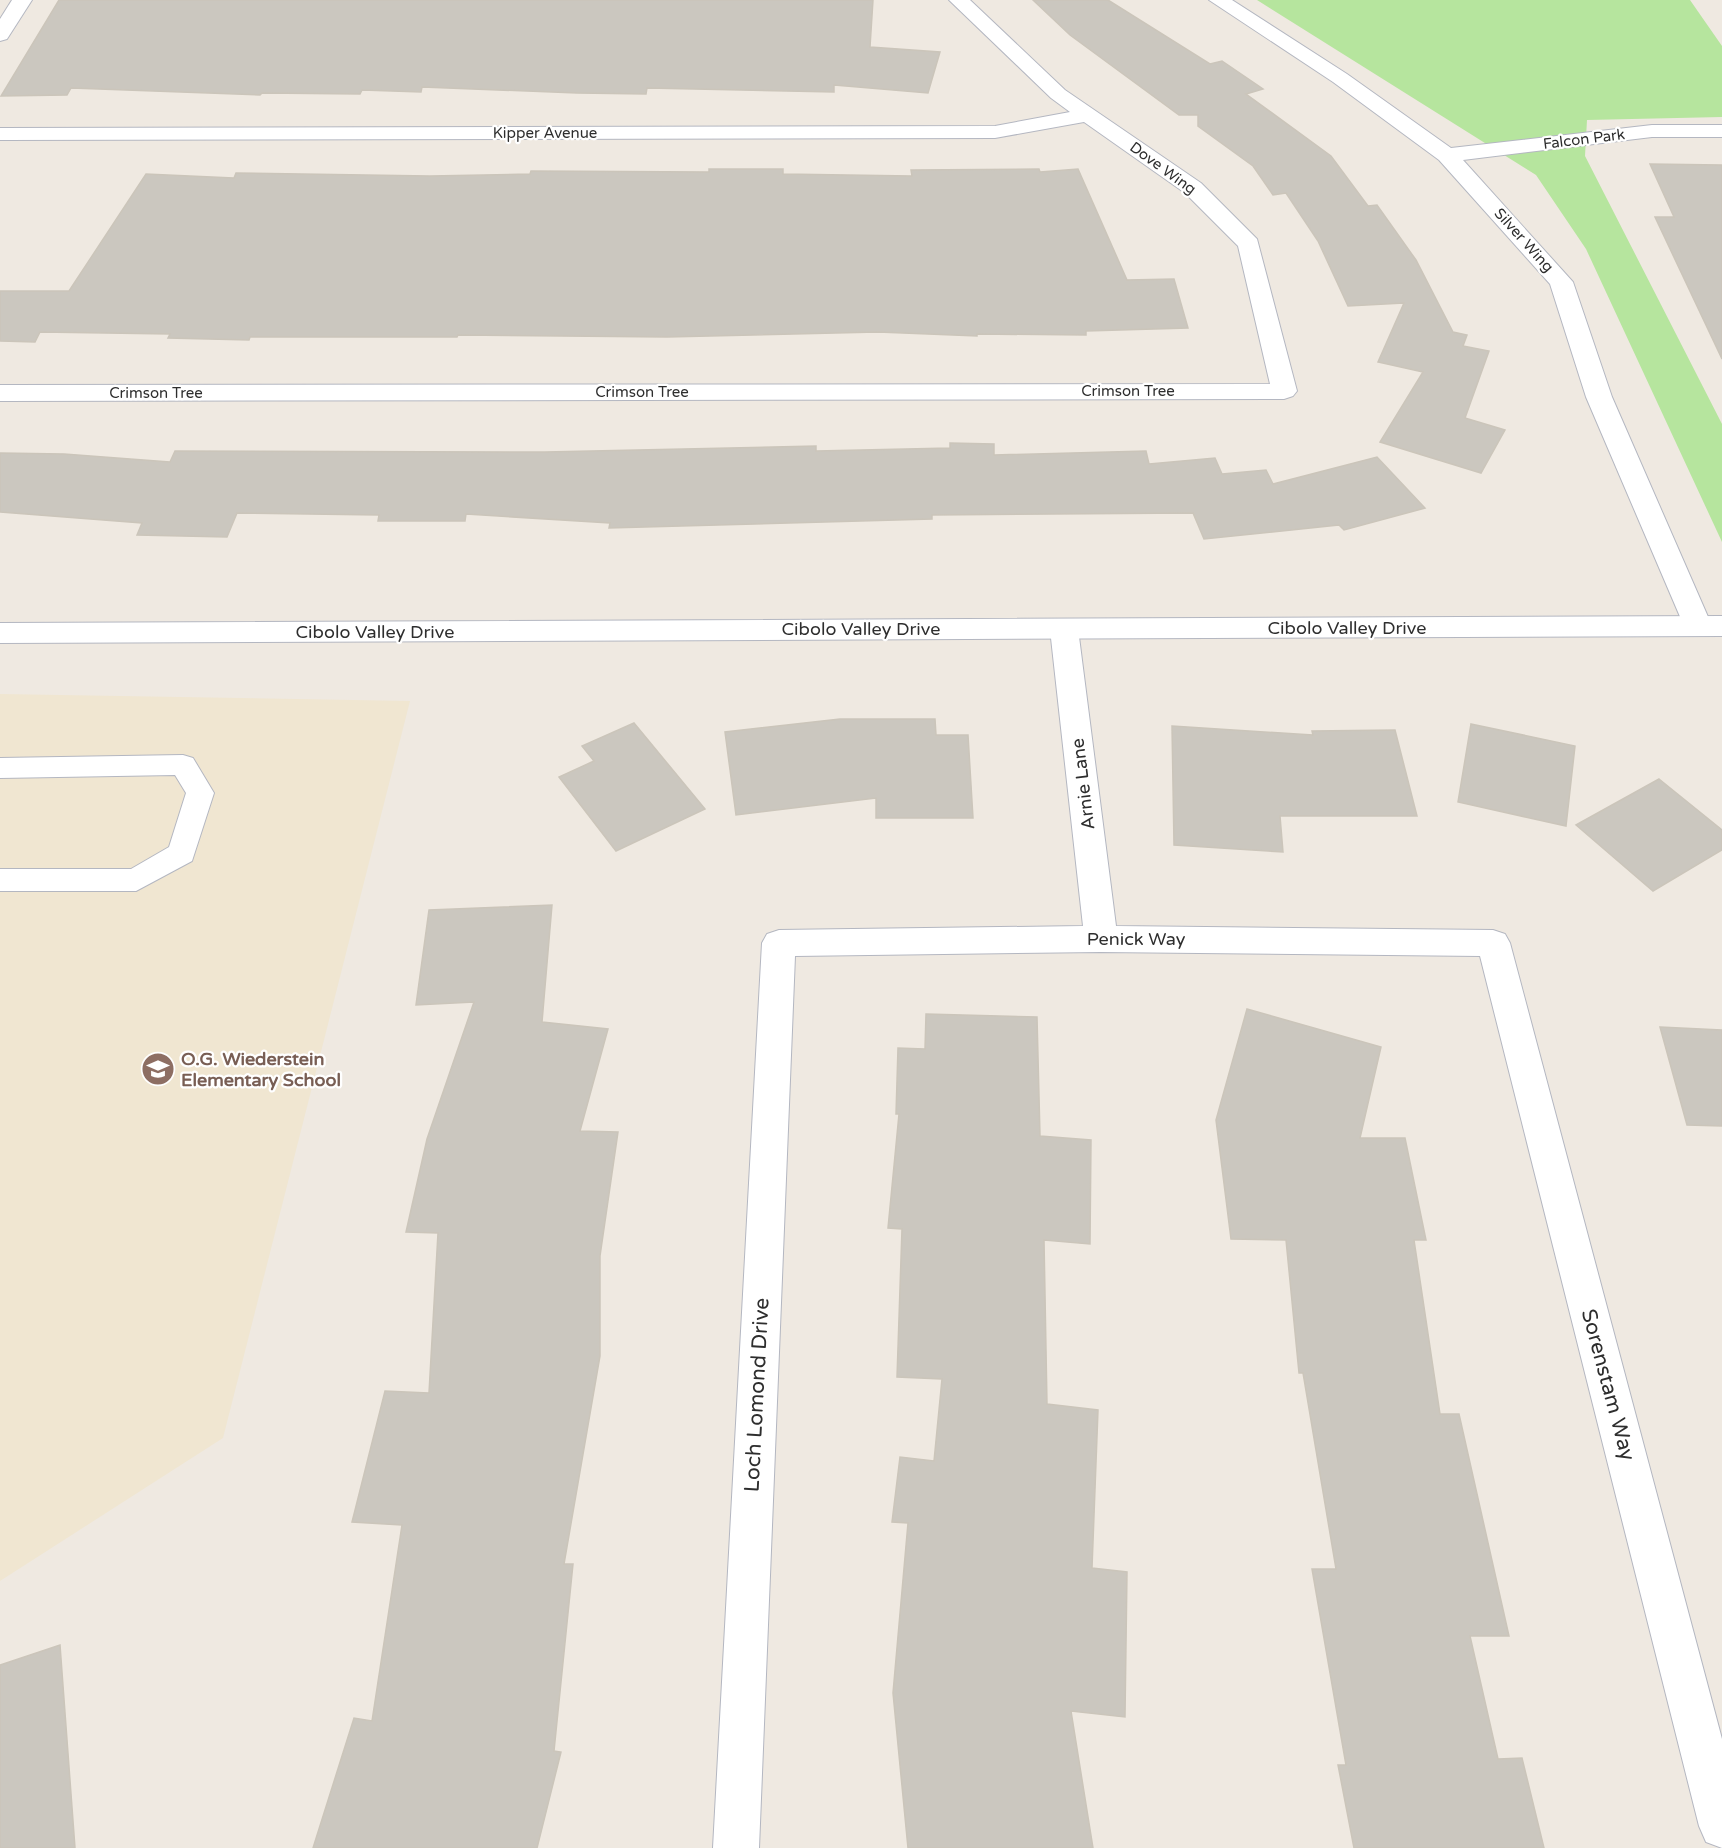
<svg xmlns="http://www.w3.org/2000/svg" width="1722" height="1848" viewBox="0 0 1722 1848" font-family="'Varela Round',sans-serif">
<style>
.education{fill:#f0e6d1}
.green{fill:#b6e59e}
.building{fill:#cbc7bf;stroke:#cbc5ba;stroke-width:1.5}
.lines{fill:none;stroke-linecap:round;stroke-linejoin:round}
.service-casing{stroke:#b4b7c1;stroke-width:2}
.minor-casing{stroke:#b4b7c1;stroke-width:2}
.secondary-casing{stroke:#b4b7c1;stroke-width:2}
.service{fill:#fff;fill-rule:evenodd}
.minor{fill:#fff;fill-rule:evenodd}
.secondary{fill:#fff;fill-rule:evenodd}
.labels{text-anchor:middle;dominant-baseline:central;stroke-width:4.5;stroke-linejoin:round;paint-order:stroke}
.far-street-label{font-size:15px;fill:#2e2e2e;stroke:#fff}
.street-label{font-size:18px;fill:#2e2e2e;stroke:#fff}
.education-label{font-size:18px;font-weight:bold;fill:#785e54;stroke:#fff;text-anchor:start}
.near-street-label{font-size:21px;fill:#2e2e2e;stroke:#fff}
</style>
<rect width="100%" height="100%" fill="#efe9e1"/>
<!-- education -->
<polygon class="education" points="0,694 410,701 223,1438 0,1581"/>
<!-- green -->
<polygon class="green" points="1257,0 1690,0 1722,46 1722,117 1587,120 1585,156 1722,424 1722,542 1586,249 1536,175"/>
<!-- building -->
<g class="building">
<polygon points="59,0 873,0 870,47 940,52 928,93 834,85 834,92 647,88 646,94 577,93 422,87 421,92 362,90 360,94 262,93 260,95 71,88 67,95 1,96"/>
<polygon points="1033,0 1108,0 1210,64 1222,61 1263,89 1246,94 1331,156 1368,206 1377,205 1416,260 1453,332 1467,335 1463,346 1489,351 1465,418 1505,430 1481,473 1380,442 1423,372 1378,362 1404,303 1348,306 1318,241 1286,193 1273,195 1253,166 1198,126 1198,115 1179,115 1070,35"/>
<polygon points="1650,164 1722,165 1722,359 1655,217 1674,217"/>
<polygon points="709,169 783,169 783,174 912,176 911,170 1039,169 1040,172 1078,169 1127,280 1174,279 1188,328 1086,331 1086,335 977,334 977,336 878,332 667,337 458,335 457,337 250,337 249,340 168,338 170,334 40,332 35,342 0,341 0,291 69,291 146,174 234,178 236,173 430,176 530,174 531,171 709,172"/>
<polygon points="950,443 994,444 994,455 1146,451 1149,464 1215,458 1222,474 1266,470 1273,484 1377,457 1425,508 1344,530 1339,525 1204,539 1193,513 932,515 932,519 609,528 610,523 466,514 465,521 378,521 379,515 237,513 227,537 137,535 142,523 0,512 0,453 64,454 170,462 175,451 545,452 816,446 816,451 950,448"/>
<polygon points="840,719 935,719 936,735 968,735 973,818 876,818 876,798 736,815 725,732"/>
<polygon points="634,723 705,809 616,851 559,777 594,761 582,746"/>
<polygon points="1471,724 1575,746 1566,826 1458,802"/>
<polygon points="1172,726 1313,735 1312,731 1395,730 1417,816 1280,816 1283,852 1174,845"/>
<polygon points="1659,779 1722,830 1722,850 1653,891 1576,825"/>
<polygon points="552,905 542,1022 608,1029 580,1131 618,1132 600,1256 600,1356 564,1564 573,1564 554,1751 561,1752 537,1848 313,1848 354,1718 372,1721 402,1525 352,1522 385,1391 429,1393 438,1233 406,1232 427,1139 474,1002 416,1005 429,910"/>
<polygon points="1247,1009 1381,1047 1360,1138 1405,1138 1426,1240 1414,1240 1440,1414 1459,1414 1509,1636 1470,1636 1498,1759 1522,1758 1544,1848 1354,1848 1338,1765 1346,1765 1312,1569 1336,1569 1303,1373 1299,1373 1286,1240 1231,1239 1216,1120"/>
<polygon points="926,1014 1037,1017 1040,1136 1091,1140 1090,1244 1044,1240 1047,1404 1098,1410 1092,1568 1127,1572 1125,1717 1071,1711 1093,1848 908,1848 893,1693 908,1523 892,1522 900,1457 934,1461 942,1379 897,1377 902,1229 888,1228 899,1114 896,1114 898,1048 925,1049"/>
<polygon points="1660,1027 1722,1030 1722,1126 1687,1125"/>
<polygon points="60,1645 75,1848 0,1848 0,1665"/>
</g>
<g class="lines">
<defs>
<polygon id="service" points="183,755 193,758 214,793 192,861 136,891 0,891 0,869 131,869 169,847 186,793 175,775 0,778 0,758"/>
<g id="minor">
<polygon points="12,0 32,0 7,39 0,41 0,19"/>
<polygon points="949,0 970,0 1065,90 1201,183 1257,239 1297,391 1293,396 1284,399 0,401 0,385 1270,384 1238,246 1185,193 1084,122 995,138 0,140 0,128 995,126 1070,112 1051,98"/>
<polygon points="1209,0 1232,0 1347,74 1451,148 1652,125 1722,125 1722,137 1652,137 1463,160 1573,282 1612,397 1712,626 1708,633 1698,636 1688,633 1684,626 1586,397 1550,284 1439,160 1333,82"/>
<polygon points="1064,619 1074,622 1078,629 1116,926 1493,930 1505,934 1510,943 1722,1739 1722,1848 1706,1842 1699,1826 1480,956 1101,952 795,956 759,1848 713,1848 762,943 767,934 779,930 1083,926 1050,629 1054,622"/>
</g>
<polygon id="secondary" points="1722,616 1722,636 0,643 0,623"/>
</defs>
<!-- service casing -->
<use href="#service" class="service-casing"/>
<!-- minor casing -->
<use href="#minor" class="minor-casing"/>
<!-- secondary casing -->
<use href="#secondary" class="secondary-casing"/>
<!-- service -->
<use href="#service" class="service"/>
<!-- minor -->
<use href="#minor" class="minor"/>
<!-- secondary -->
<use href="#secondary" class="secondary"/>
</g>
<!-- icons -->
<defs>
<symbol id="school-disc" viewBox="-11 -11 22 22"><circle r="9.5" fill="#8d6e63" stroke="#fff"/><path d="M0-5L7-2L0 1L-7-2ZM-4 1L0 2.5L4 1V4Q0 6-4 4Z" fill="#fff"/></symbol>
</defs>
<g fill-rule="evenodd">
<use href="#school-disc" x="139" y="1050" width="38" height="38"/>
</g>
<g class="labels">
<!-- far-street labels -->
<g class="far-street-label">
<text x="545" y="133">Kipper Avenue</text>
<text transform="translate(1584 139) rotate(-7)">Falcon Park</text>
<text transform="translate(1163 168) rotate(36)">Dove Wing</text>
<text transform="translate(1524 240) rotate(48)">Silver Wing</text>
<text x="1128" y="391">Crimson Tree</text>
<text x="642" y="392">Crimson Tree</text>
<text x="156" y="393">Crimson Tree</text>
</g>
<!-- street labels -->
<g class="street-label">
<text x="1347" y="628">Cibolo Valley Drive</text>
<text x="861" y="629">Cibolo Valley Drive</text>
<text x="375" y="632">Cibolo Valley Drive</text>
<text transform="translate(1083 784) rotate(-97)">Arnie Lane</text>
<text x="1136" y="939">Penick Way</text>
</g>
<!-- education labels -->
<g class="education-label">
<text x="181" y="1059">O.G. Wiederstein<tspan x="181" dy="21">Elementary School</tspan></text>
</g>
<!-- near-street labels -->
<g class="near-street-label">
<text transform="translate(1608 1385) rotate(75)">Sorenstam Way</text>
<text transform="translate(757 1395) rotate(-87)">Loch Lomond Drive</text>
</g>
</g>
</svg>
